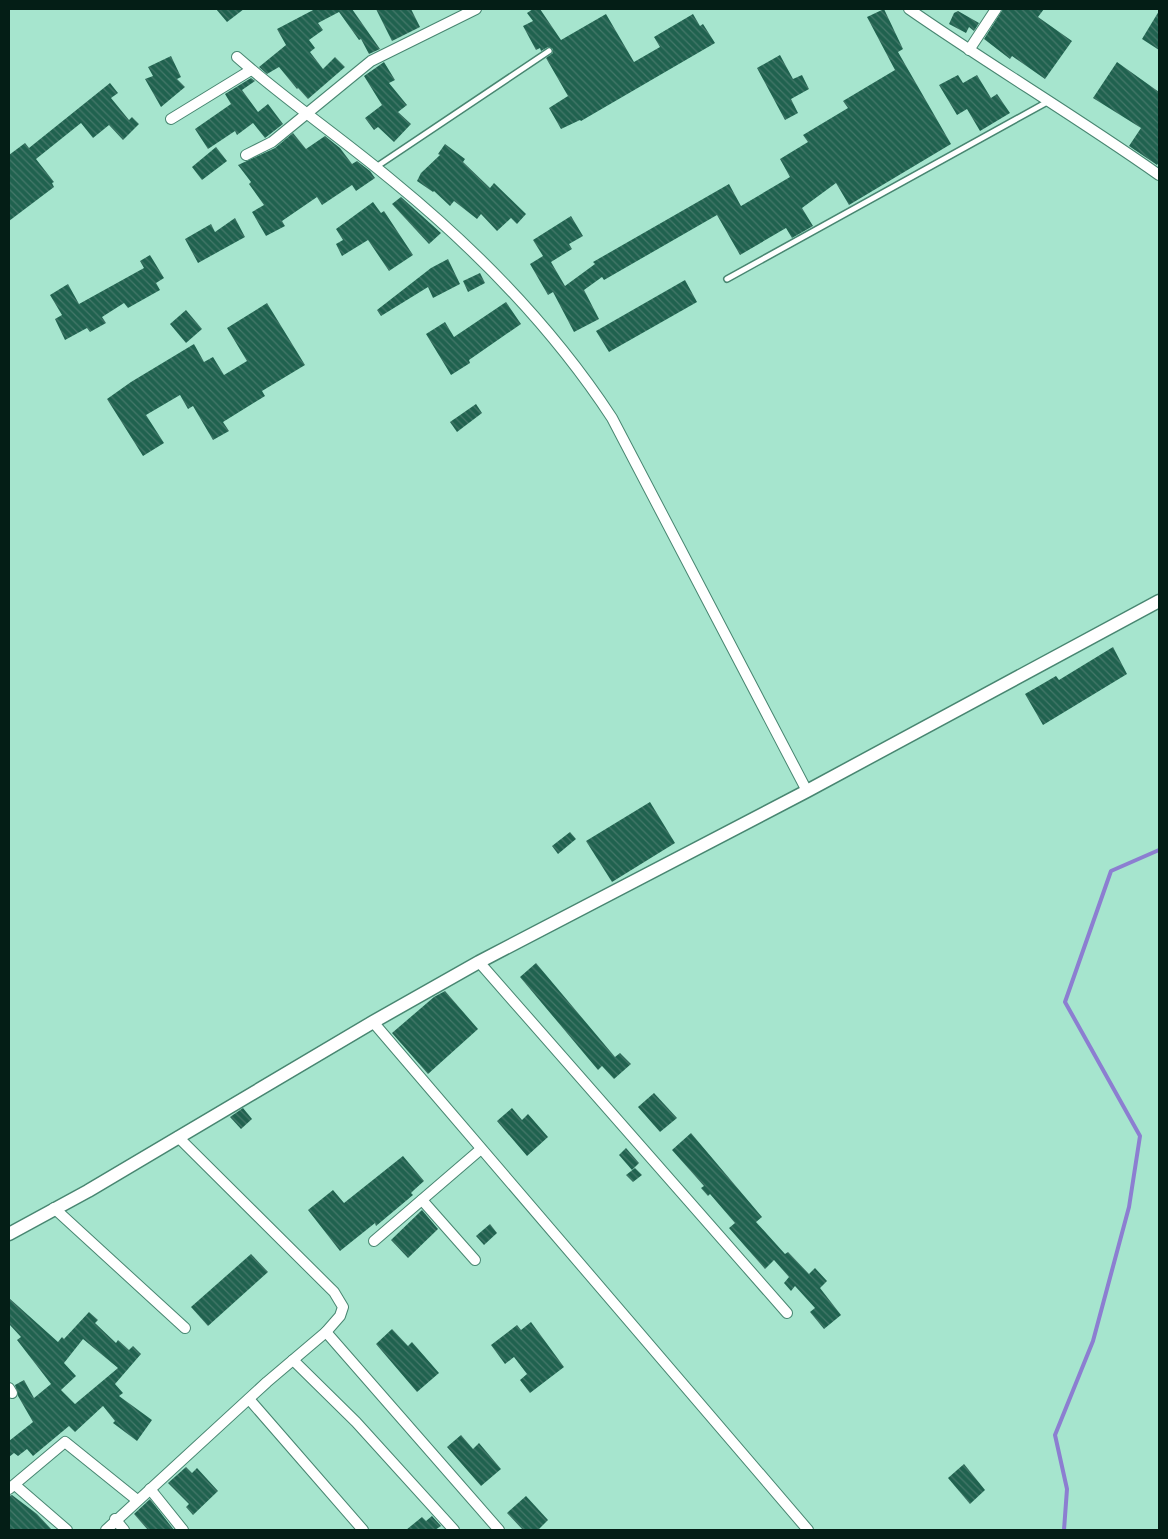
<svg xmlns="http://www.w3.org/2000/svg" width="1168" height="1539" viewBox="0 0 1168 1539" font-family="Poppins,sans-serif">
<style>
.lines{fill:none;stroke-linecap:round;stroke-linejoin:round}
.stream{stroke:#8c7ed1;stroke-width:4}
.building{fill:url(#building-back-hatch);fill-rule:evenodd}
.service-casing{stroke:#488671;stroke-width:8}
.minor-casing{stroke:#488671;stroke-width:12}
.tertiary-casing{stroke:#488671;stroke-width:15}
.service{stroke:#fff;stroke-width:5}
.minor{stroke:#fff;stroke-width:10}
.tertiary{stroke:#fff;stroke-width:12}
</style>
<defs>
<pattern id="building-back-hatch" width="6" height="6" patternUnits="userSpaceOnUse" patternTransform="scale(1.25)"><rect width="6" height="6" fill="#20624f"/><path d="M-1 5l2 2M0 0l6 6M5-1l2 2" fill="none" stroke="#45786a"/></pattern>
</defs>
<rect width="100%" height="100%" fill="#a6e5ce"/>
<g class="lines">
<!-- stream -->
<polyline class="stream" points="1064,1530 1067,1489 1055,1435 1093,1341 1129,1207 1140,1136 1065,1002 1111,871 1159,850"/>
</g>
<!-- building -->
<g class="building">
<polygon points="216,9 244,9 227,22"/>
<polygon points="315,9 352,9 380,49 369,54 361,39 359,40 339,12 318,23 323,30 309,40 315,48 310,52 323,69 335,57 345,67 308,99 298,88 297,89 279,67 267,74 259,67 286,45 277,29"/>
<polygon points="376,9 411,9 420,27 392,41"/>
<polygon points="533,9 540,9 561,40 606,14 634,62 660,47 654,37 693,14 700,26 703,24 715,43 581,121 580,120 561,129 549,108 568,96 546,58 553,53 553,49 548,47 541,51 540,48 536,50 523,26 533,21 527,13"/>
<polygon points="884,9 903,49 898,52 951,144 849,205 836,183 802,208 813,226 792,238 786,228 740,255 717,215 604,280 602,277 584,290 599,319 574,332 553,292 548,295 530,264 543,256 533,240 571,216 583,236 569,244 572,249 551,262 565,286 595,264 593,262 729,184 741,206 790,177 780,159 808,142 803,135 848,108 843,101 895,70 867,17"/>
<polygon points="1003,9 1044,9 1038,17 1072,41 1045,79 1012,56 1010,59 984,39"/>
<polygon points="958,11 979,23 974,31 969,27 966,33 949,24 954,13"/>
<polygon points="1159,11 1159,50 1142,39"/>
<polygon points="780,55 793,79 802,75 809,89 791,99 798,113 785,120 757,68"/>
<polygon points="171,56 181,77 177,79 185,87 161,107 145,79 153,76 148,67"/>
<polygon points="384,62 395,80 389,83 407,105 398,112 411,124 394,142 378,127 374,130 365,118 382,105 364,76"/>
<polygon points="1117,62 1159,92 1159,162 1157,165 1129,146 1141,128 1093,98"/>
<polygon points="958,75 963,83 977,75 991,98 997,94 1010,113 980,131 967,109 957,115 939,85"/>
<polygon points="251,78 255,81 242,90 258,112 268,104 283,124 265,138 253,123 237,135 235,131 208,149 195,129 231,104 225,94"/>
<polygon points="110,83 118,93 111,98 129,120 132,117 139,124 123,140 109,125 93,138 81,123 36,159 54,182 52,183 54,187 9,221 9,155 25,143 29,148"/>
<polygon points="293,133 306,149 325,136 340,148 352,164 357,161 370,171 375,178 356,191 352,185 322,205 317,197 282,221 285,226 266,236 252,212 264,205 249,184 251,182 238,165 275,148"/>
<polygon points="445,144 465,159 463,162 490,188 494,183 526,214 517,224 511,218 497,231 481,214 477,219 454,201 450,206 434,191 433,192 417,181 421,173 440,155 438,154"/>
<polygon points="216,147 227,161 202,180 192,167"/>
<polygon points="401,197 441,233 429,244 392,204"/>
<polygon points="373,202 381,213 384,211 413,255 389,271 368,240 342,256 336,244 343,240 336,229"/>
<polygon points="235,218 245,237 198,263 185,239 211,224 215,232"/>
<polygon points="150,255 164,278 156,283 160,290 128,308 124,303 102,317 106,323 90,332 87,328 65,340 55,319 62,315 50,295 68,284 79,304 144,268 140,261"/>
<polygon points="448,259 460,284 433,298 428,287 381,316 377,310 431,268"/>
<polygon points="480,273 485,283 468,292 463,281"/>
<polygon points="685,280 697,302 609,352 596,331"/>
<polygon points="506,302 521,324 469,360 470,363 451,375 426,334 445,322 454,337"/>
<polygon points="267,303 305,365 262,391 265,396 223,422 229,431 213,440 193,406 188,409 180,395 146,415 164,443 143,456 107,399 131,382 194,344 204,362 213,357 224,375 247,361 227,328"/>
<polygon points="186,310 202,329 186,343 170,324"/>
<polygon points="476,404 482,413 457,432 450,422"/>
<polygon points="1113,647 1127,674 1043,725 1025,694 1056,676 1059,680"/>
<polygon points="650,802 675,843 612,882 586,841"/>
<polygon points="570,832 576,839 558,854 552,846"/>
<polygon points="536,963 615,1057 620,1053 631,1064 614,1079 602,1066 598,1070 520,977"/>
<polygon points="445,991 478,1029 428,1074 392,1033 434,997"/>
<polygon points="654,1093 677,1118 660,1132 638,1107"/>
<polygon points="243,1108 252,1119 241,1129 230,1117"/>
<polygon points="512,1108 522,1120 528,1114 548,1137 527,1156 497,1121"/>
<polygon points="691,1133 762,1217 756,1222 785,1254 788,1252 809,1274 815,1268 827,1281 820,1288 841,1315 824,1329 810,1312 815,1308 795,1286 791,1291 784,1283 789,1277 774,1260 765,1269 729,1228 735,1223 710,1194 708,1196 701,1188 704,1186 672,1150"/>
<polygon points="626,1148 639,1163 632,1170 619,1155"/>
<polygon points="403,1156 424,1181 414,1190 411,1193 413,1195 376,1226 375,1223 340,1251 308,1210 333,1190 344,1203"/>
<polygon points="635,1168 642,1175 633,1182 626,1175"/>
<polygon points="422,1210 438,1229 408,1258 391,1240"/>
<polygon points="490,1224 497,1233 484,1245 476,1236"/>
<polygon points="251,1254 268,1272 208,1326 191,1307"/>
<path d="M9,1298L58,1342L62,1337L64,1339L89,1312L98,1320L95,1323L116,1343L118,1340L129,1350L133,1346L141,1354L115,1384L123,1393L119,1396L152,1420L137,1441L113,1423L115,1421L103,1406L75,1432L69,1426L33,1456L27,1449L18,1456L14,1453L9,1457V1441L33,1422L18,1396L15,1385L24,1380L34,1398L51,1384L17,1340L21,1337L9,1324ZM83,1339L118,1368L75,1404L61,1390L76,1376L64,1363Z"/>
<polygon points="531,1322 564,1367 530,1393 520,1380 527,1374 514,1357 505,1364 491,1345 517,1325 521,1330"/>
<polygon points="392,1329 408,1346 412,1342 439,1373 417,1392 376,1344"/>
<polygon points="461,1435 473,1449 479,1443 501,1469 481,1486 447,1447"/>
<polygon points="964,1464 985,1490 970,1504 948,1478"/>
<polygon points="186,1467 192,1473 197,1468 218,1491 193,1515 186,1507 189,1504 168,1483"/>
<polygon points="12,1495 37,1514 52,1530 9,1530 9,1496"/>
<polygon points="526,1496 548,1520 538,1530 523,1530 507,1513"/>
<polygon points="150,1499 174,1530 148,1530 134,1514"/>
<polygon points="432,1516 441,1526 435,1530 406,1530 422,1517 426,1521"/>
</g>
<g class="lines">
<defs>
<g id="service">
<polyline points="376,167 549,51"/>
<polyline points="727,279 1049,101"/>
</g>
<g id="minor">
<path d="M909,9C991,66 1077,117 1159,175"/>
<polyline points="969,50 996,9"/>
<path d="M237,57C287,101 343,139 394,182C477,250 553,328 612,418L807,791"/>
<polyline points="171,119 251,70"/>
<polyline points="246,155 272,142 371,61 476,9"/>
<polyline points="479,962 787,1313"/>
<polyline points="373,1022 808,1530"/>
<polyline points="422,1200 475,1260"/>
<polyline points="54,1208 185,1328"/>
<polyline points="374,1241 481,1149"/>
<polyline points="326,1332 499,1530"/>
<polyline points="293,1360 356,1422 454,1530"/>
<polyline points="9,1388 12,1393"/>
<polyline points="249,1399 363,1530"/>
<polyline points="15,1485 67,1530"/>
<polyline points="9,1489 65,1442 137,1500"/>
<polyline points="150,1489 183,1530"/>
<polyline points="115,1519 124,1530"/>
<polyline points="106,1530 267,1382 326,1332 340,1316 343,1307 334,1292 178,1137"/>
</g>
<polyline id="tertiary" points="9,1234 88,1191 373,1022 479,962 807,791 1159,601"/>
</defs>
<!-- service casing -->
<use href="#service" class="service-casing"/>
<!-- minor casing -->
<use href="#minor" class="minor-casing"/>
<!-- tertiary casing -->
<use href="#tertiary" class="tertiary-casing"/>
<!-- service -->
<use href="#service" class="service"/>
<!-- minor -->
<use href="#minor" class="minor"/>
<!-- tertiary -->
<use href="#tertiary" class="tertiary"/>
</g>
<!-- border -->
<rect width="1168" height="1539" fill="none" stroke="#041e16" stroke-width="20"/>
</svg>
